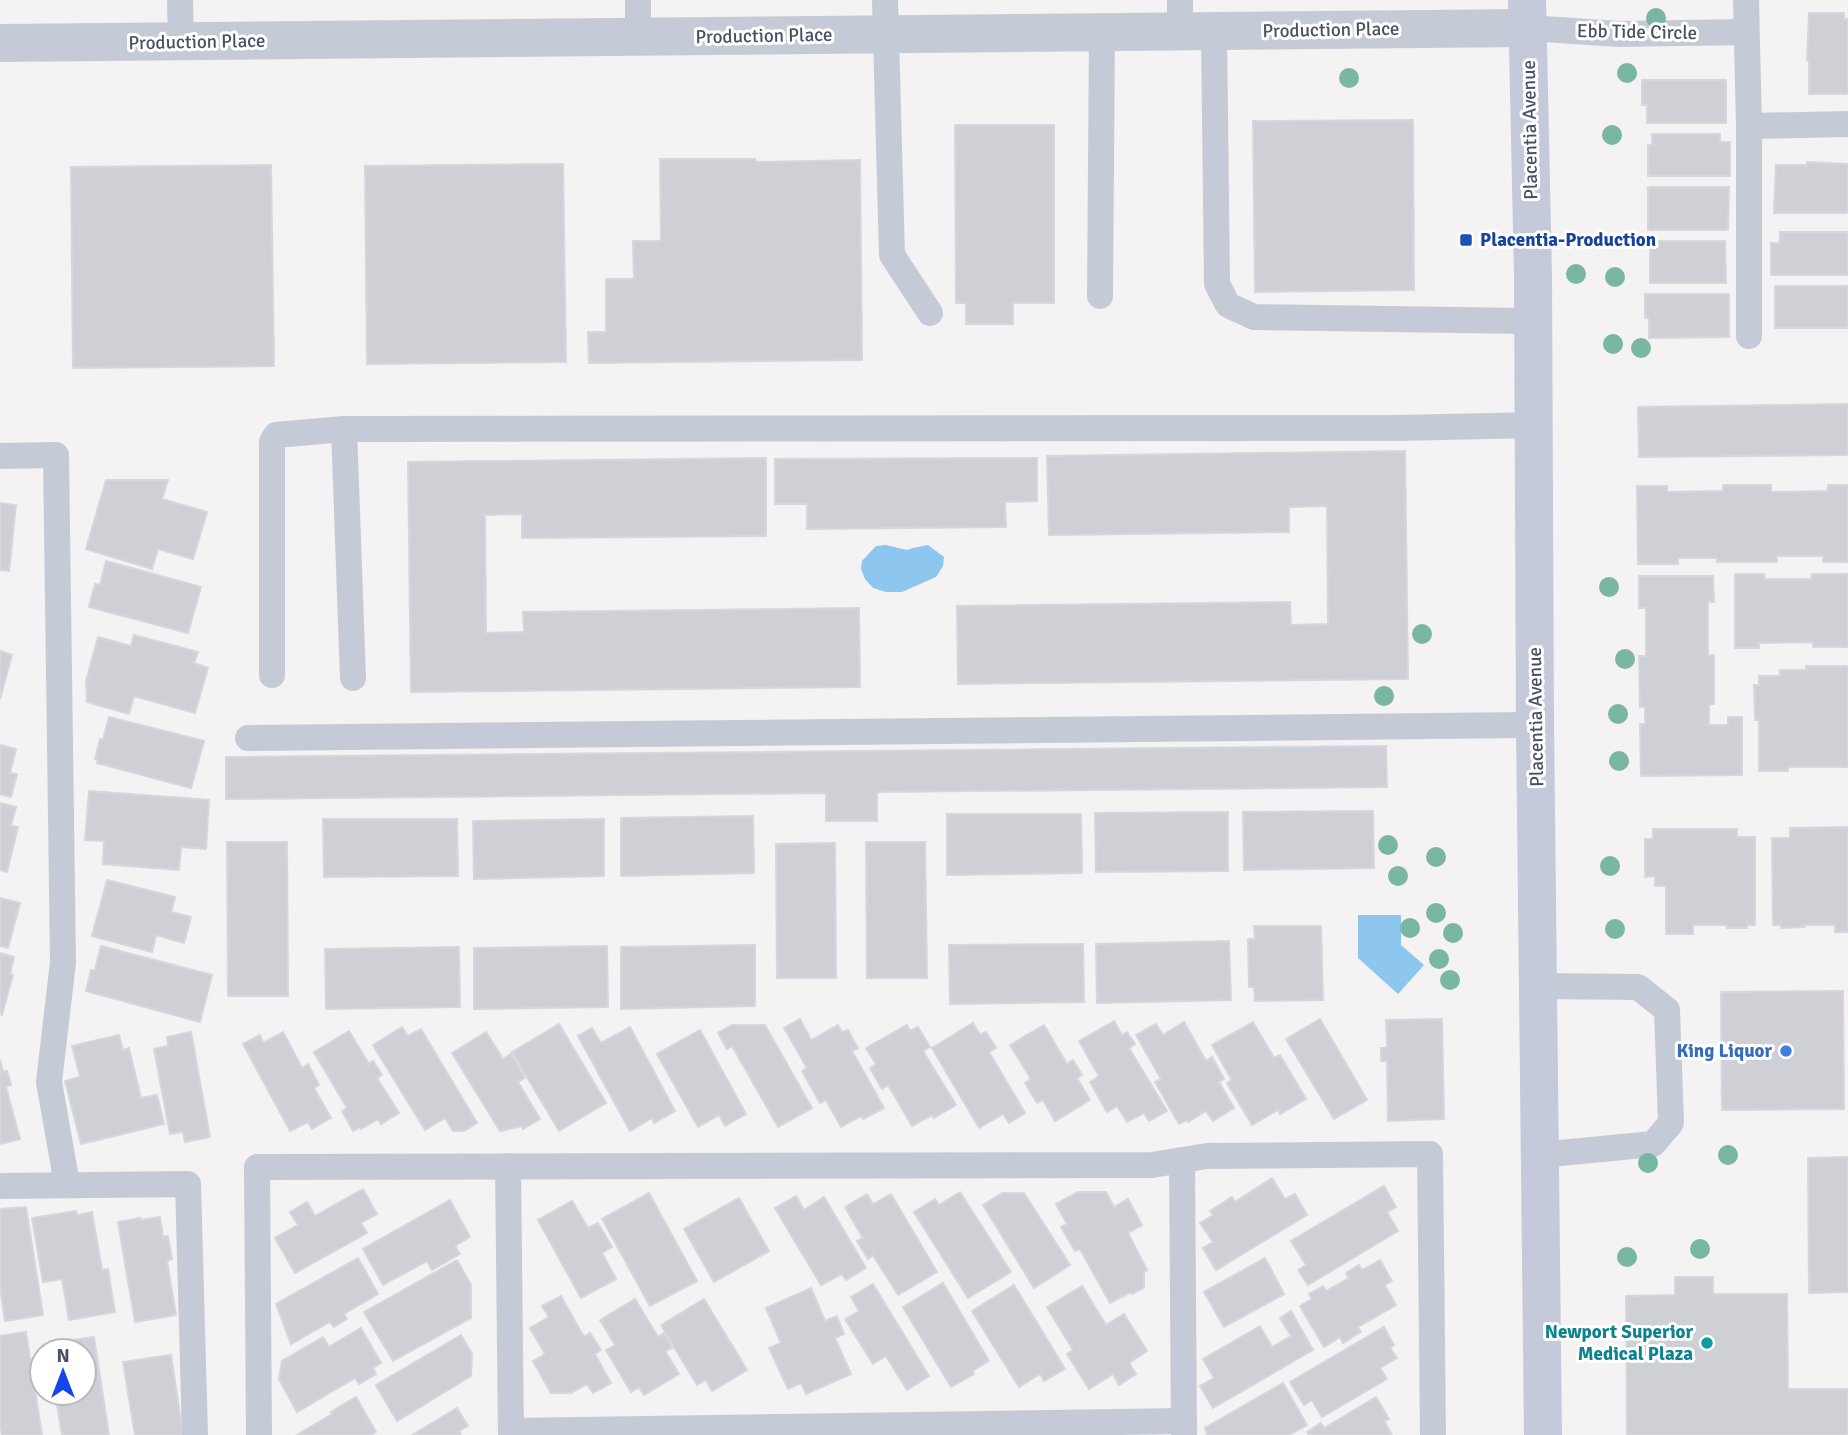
<svg xmlns="http://www.w3.org/2000/svg" width="1848" height="1435" viewBox="0 0 1848 1435" font-family="Signika,sans-serif">
<style>
.water{fill:#8dc6ef}
.building{fill:#ced0d6;stroke:#d6d6dd;stroke-width:2}
.lines{fill:none;stroke-linecap:round;stroke-linejoin:round}
.service{stroke:#c5cbd6;stroke-width:26}
.minor{stroke:#c5cbd6;stroke-width:38}
.secondary{stroke:#c4cada;stroke-width:38}
.tree{fill:#79b6a4}
.transit-dot{fill:#1a4fb4;stroke:#fff;stroke-width:2.5}
.shop-dot{fill:#3f7fe0;stroke:#fff;stroke-width:2.5}
.culture-dot{fill:#0f9aa8;stroke:#fff;stroke-width:2.5}
.labels{text-anchor:middle;dominant-baseline:central;stroke-width:6;stroke-linejoin:round;paint-order:stroke}
.street-label{font-size:19px;fill:#495060;stroke:#fff}
.transit-label{font-size:19px;font-weight:bold;fill:#164399;stroke:#fff;text-anchor:start}
.shop-label{font-size:19px;font-weight:bold;fill:#366cbe;stroke:#fff;text-anchor:end}
.culture-label{font-size:19px;font-weight:bold;fill:#0d838f;stroke:#fff;text-anchor:end}
</style>
<rect width="100%" height="100%" fill="#f4f2f2"/>
<!-- water -->
<g class="water">
<polygon points="886,545 907,550 913,548 928,545 944,557 943,566 936,577 902,592 886,592 873,588 865,579 861,569 862,561 876,546"/>
<polygon points="1358,915 1401,915 1401,945 1424,965 1398,994 1358,958"/>
</g>
<!-- building -->
<g class="building">
<polygon points="1809,13 1844,13 1844,19 1848,19 1848,94 1809,94 1809,60 1807,60"/>
<polygon points="1642,80 1726,80 1726,123 1647,123 1647,105 1642,105"/>
<polygon points="1413,120 1414,290 1255,292 1253,121"/>
<polygon points="955,125 1054,125 1054,303 1013,303 1013,324 966,324 966,303 956,303"/>
<polygon points="1652,134 1720,134 1720,142 1730,142 1730,176 1648,176 1648,145 1652,145"/>
<polygon points="660,159 755,159 756,162 860,160 862,360 589,363 588,332 606,332 606,279 634,279 633,241 661,241"/>
<polygon points="1807,162 1848,164 1848,213 1774,213 1776,165 1807,165"/>
<polygon points="563,164 566,362 367,364 365,166"/>
<polygon points="271,165 274,366 73,368 71,167"/>
<polygon points="1648,187 1729,187 1728,230 1648,230"/>
<polygon points="1780,232 1848,232 1848,275 1771,275 1771,243 1780,243"/>
<polygon points="1650,241 1725,241 1726,283 1650,283"/>
<rect x="1775" y="286" width="73" height="42"/>
<polygon points="1645,294 1729,294 1729,337 1649,338 1649,318 1645,318"/>
<polygon points="1848,404 1848,455 1639,457 1638,407"/>
<polygon points="1405,451 1408,679 958,684 957,606 1290,602 1291,625 1328,624 1327,506 1289,507 1289,532 1049,535 1047,456"/>
<polygon points="766,458 766,536 522,538 522,514 485,515 486,633 524,632 523,612 859,608 860,687 411,692 408,462"/>
<polygon points="1037,458 1037,501 1005,502 1006,527 807,529 807,504 775,504 775,459"/>
<polygon points="106,480 168,480 162,499 207,512 193,559 158,549 152,569 86,549"/>
<polygon points="1723,485 1771,485 1771,492 1828,491 1828,485 1848,485 1848,562 1823,562 1823,556 1777,556 1777,562 1717,562 1717,558 1678,558 1678,564 1638,564 1637,486 1667,486 1667,492 1723,491"/>
<polygon points="0,503 16,505 9,571 0,570"/>
<polygon points="106,561 201,587 188,633 89,607 95,584 100,585"/>
<polygon points="1735,574 1764,574 1764,579 1812,579 1812,574 1848,574 1848,647 1813,647 1813,642 1759,643 1759,648 1735,648"/>
<polygon points="1639,576 1713,576 1714,602 1708,602 1708,655 1714,655 1714,704 1709,704 1709,725 1728,725 1728,717 1742,717 1742,775 1641,776 1640,724 1645,724 1645,707 1640,707 1639,656 1646,656 1646,608 1639,608"/>
<polygon points="134,635 198,652 194,663 208,668 195,713 134,696 129,714 87,702 86,681 98,637 131,646"/>
<polygon points="0,651 12,655 0,699"/>
<polygon points="1806,666 1848,666 1848,767 1788,767 1788,771 1759,771 1759,720 1755,720 1754,685 1759,685 1759,676 1780,676 1780,670 1806,670"/>
<polygon points="109,717 204,741 191,788 97,763 98,760 95,759 100,739 103,740"/>
<polygon points="0,745 16,749 10,773 17,774 11,797 0,794"/>
<polygon points="1386,746 1387,787 877,792 877,821 826,821 826,793 226,799 226,757"/>
<polygon points="89,791 209,800 206,849 181,847 179,870 103,864 104,841 85,840"/>
<polygon points="0,803 16,807 11,826 18,827 7,872 0,870"/>
<polygon points="1373,811 1374,868 1244,870 1243,812"/>
<polygon points="1228,812 1228,871 1096,872 1095,813"/>
<polygon points="947,814 1081,814 1082,873 947,875"/>
<polygon points="753,816 754,873 621,876 621,818"/>
<polygon points="323,819 457,819 458,876 324,877"/>
<polygon points="604,819 604,876 474,879 473,821"/>
<polygon points="1848,827 1848,932 1835,932 1835,925 1803,925 1804,927 1781,928 1781,925 1773,925 1772,838 1790,838 1790,828"/>
<polygon points="1653,829 1737,829 1737,837 1755,837 1755,925 1747,925 1747,928 1727,928 1727,925 1693,925 1693,934 1666,934 1666,886 1655,886 1655,876 1645,877 1645,839 1653,839"/>
<polygon points="227,842 287,842 288,996 228,996"/>
<polygon points="866,842 925,842 927,978 867,978"/>
<polygon points="835,843 836,978 777,978 776,844"/>
<polygon points="107,880 175,897 171,912 191,917 184,943 156,935 152,952 92,936"/>
<polygon points="0,898 20,903 8,948 0,946"/>
<polygon points="1254,926 1321,926 1323,1000 1255,1001 1254,987 1249,987 1248,939 1255,939"/>
<polygon points="1229,941 1231,1000 1097,1003 1096,944"/>
<polygon points="1083,944 1084,1002 950,1004 949,945"/>
<polygon points="755,945 755,1006 621,1009 621,947"/>
<polygon points="101,946 212,975 200,1022 86,991 91,970 95,970"/>
<polygon points="607,946 608,1007 474,1009 474,948"/>
<polygon points="459,947 460,1007 326,1009 325,949"/>
<polygon points="0,953 14,957 10,974 13,975 2,1015 0,1014"/>
<polygon points="1843,991 1844,1109 1722,1110 1721,992"/>
<polygon points="800,1019 811,1040 838,1025 842,1032 848,1030 858,1048 852,1051 884,1108 863,1119 861,1116 841,1127 826,1100 820,1103 802,1071 807,1068 784,1028"/>
<polygon points="1320,1019 1367,1100 1334,1119 1286,1039"/>
<polygon points="1442,1019 1444,1119 1388,1121 1387,1061 1381,1061 1381,1048 1387,1048 1386,1020"/>
<polygon points="1114,1021 1122,1035 1127,1032 1135,1044 1129,1048 1167,1111 1149,1121 1144,1113 1127,1122 1117,1106 1107,1112 1090,1082 1099,1076 1079,1041"/>
<polygon points="1184,1022 1206,1061 1212,1057 1224,1079 1219,1082 1234,1108 1213,1121 1206,1111 1188,1122 1187,1120 1179,1124 1155,1082 1161,1079 1136,1035 1156,1024 1163,1035"/>
<polygon points="1253,1022 1274,1058 1280,1055 1306,1099 1280,1114 1278,1110 1252,1125 1227,1083 1232,1080 1212,1045"/>
<polygon points="973,1023 980,1035 986,1032 996,1048 989,1052 1025,1113 1009,1123 1003,1114 979,1128 932,1048"/>
<polygon points="559,1024 606,1103 559,1131 512,1052"/>
<polygon points="732,1025 765,1025 812,1108 778,1127 732,1046 727,1049 718,1033"/>
<polygon points="907,1025 910,1031 918,1027 930,1047 923,1051 956,1105 934,1118 932,1115 912,1126 888,1085 882,1089 870,1068 876,1064 866,1048"/>
<polygon points="1044,1025 1067,1064 1073,1060 1082,1075 1077,1078 1090,1100 1055,1121 1043,1100 1037,1103 1025,1083 1031,1079 1010,1045"/>
<polygon points="402,1027 408,1036 421,1029 477,1123 464,1131 453,1131 445,1118 425,1130 373,1045"/>
<polygon points="630,1027 675,1111 654,1123 652,1118 630,1131 578,1036 592,1028 601,1043"/>
<polygon points="700,1030 746,1114 725,1126 719,1115 698,1127 657,1054"/>
<polygon points="349,1031 369,1064 373,1061 382,1075 377,1078 399,1113 381,1124 378,1119 361,1129 360,1127 353,1131 342,1111 347,1108 314,1052"/>
<polygon points="191,1032 210,1137 185,1142 183,1132 170,1134 154,1049 168,1046 167,1037"/>
<polygon points="283,1032 302,1068 308,1064 319,1085 314,1088 331,1118 312,1129 308,1122 290,1131 243,1044 260,1035 263,1043"/>
<polygon points="486,1032 503,1059 511,1054 525,1078 518,1082 540,1119 523,1129 522,1126 500,1131 452,1053"/>
<polygon points="119,1035 123,1050 129,1048 141,1098 157,1095 164,1124 81,1144 65,1081 80,1077 72,1046"/>
<polygon points="0,1060 3,1072 7,1071 11,1085 6,1087 20,1139 0,1144"/>
<polygon points="1848,1157 1848,1292 1809,1293 1808,1158"/>
<polygon points="1272,1178 1285,1199 1295,1194 1307,1215 1216,1270 1203,1248 1213,1242 1200,1223 1213,1215 1210,1211 1232,1197 1235,1202"/>
<polygon points="1384,1186 1396,1207 1387,1212 1398,1231 1308,1285 1298,1270 1306,1265 1291,1241"/>
<polygon points="363,1189 377,1214 361,1223 367,1233 295,1273 275,1238 298,1225 290,1212 307,1202 315,1216"/>
<polygon points="960,1192 1011,1272 968,1298 914,1212 935,1199 939,1205"/>
<polygon points="1078,1192 1106,1192 1114,1207 1128,1199 1142,1225 1128,1233 1147,1270 1144,1272 1144,1288 1132,1294 1131,1292 1110,1303 1080,1249 1075,1251 1061,1227 1067,1224 1056,1204"/>
<polygon points="649,1193 697,1281 650,1306 602,1219"/>
<polygon points="1002,1193 1024,1193 1070,1265 1034,1288 983,1205"/>
<polygon points="867,1194 873,1204 891,1194 937,1272 898,1295 873,1255 868,1259 857,1241 863,1238 845,1207"/>
<polygon points="796,1196 804,1210 824,1197 866,1268 846,1280 842,1274 821,1285 775,1208"/>
<polygon points="739,1198 769,1251 714,1282 684,1229"/>
<polygon points="450,1200 470,1237 455,1246 460,1254 432,1270 427,1261 383,1285 363,1249"/>
<polygon points="572,1201 588,1228 598,1223 612,1247 602,1253 616,1279 581,1298 538,1220"/>
<polygon points="26,1207 43,1315 5,1321 0,1287 0,1209"/>
<polygon points="76,1211 77,1215 92,1212 102,1270 108,1269 115,1312 69,1320 62,1279 43,1282 32,1218"/>
<polygon points="160,1217 163,1237 168,1236 172,1259 167,1261 176,1315 135,1322 118,1222 140,1218 140,1220"/>
<polygon points="358,1258 378,1294 344,1314 347,1319 334,1327 330,1322 291,1344 276,1304"/>
<polygon points="1265,1258 1284,1294 1224,1327 1204,1292"/>
<polygon points="457,1260 471,1285 471,1318 393,1361 364,1312"/>
<polygon points="1380,1260 1392,1281 1385,1285 1396,1305 1358,1327 1361,1332 1343,1343 1340,1337 1324,1347 1300,1306 1312,1299 1309,1294 1323,1286 1326,1291 1349,1278 1346,1273 1359,1265 1362,1270"/>
<polygon points="1675,1277 1713,1277 1713,1294 1787,1294 1788,1389 1848,1389 1848,1435 1627,1435 1626,1296 1675,1295"/>
<polygon points="943,1283 989,1361 972,1371 974,1374 951,1387 903,1307"/>
<polygon points="873,1284 929,1376 907,1390 886,1356 873,1364 845,1319 859,1311 851,1297"/>
<polygon points="1014,1285 1065,1369 1044,1381 1040,1374 1019,1387 972,1311"/>
<polygon points="1082,1286 1106,1325 1124,1314 1147,1351 1129,1363 1136,1374 1119,1385 1113,1374 1089,1389 1067,1354 1073,1350 1047,1307"/>
<polygon points="811,1288 825,1321 837,1316 844,1334 835,1338 851,1374 806,1394 801,1383 788,1389 769,1348 781,1343 766,1308"/>
<polygon points="561,1296 584,1337 590,1333 601,1350 595,1354 611,1383 593,1393 587,1384 571,1393 551,1393 533,1361 545,1354 530,1328 549,1317 542,1306"/>
<polygon points="635,1299 658,1337 664,1333 672,1348 665,1351 679,1374 644,1395 639,1387 631,1392 606,1350 615,1345 600,1320"/>
<polygon points="704,1299 747,1370 712,1391 706,1380 697,1385 661,1325"/>
<polygon points="1291,1311 1313,1350 1213,1408 1200,1386 1214,1378 1203,1359 1260,1326 1272,1347 1291,1336 1280,1318"/>
<polygon points="1384,1327 1394,1345 1390,1348 1397,1358 1380,1368 1387,1379 1322,1417 1312,1400 1304,1405 1290,1382"/>
<polygon points="361,1328 381,1363 373,1368 376,1374 359,1384 355,1378 297,1412 279,1379 282,1361 323,1337 329,1347"/>
<polygon points="26,1332 42,1435 2,1435 0,1424 0,1336"/>
<polygon points="461,1335 472,1354 471,1376 397,1421 376,1385"/>
<polygon points="94,1337 109,1435 62,1435 55,1393 84,1393 84,1351 48,1351 47,1344"/>
<polygon points="171,1355 183,1435 135,1435 123,1362"/>
<polygon points="1283,1383 1307,1425 1289,1435 1207,1435 1205,1428"/>
<polygon points="356,1397 376,1432 371,1435 297,1435 332,1414 331,1412"/>
<polygon points="1376,1397 1389,1419 1384,1421 1392,1435 1309,1435 1307,1432 1321,1423 1324,1428"/>
<polygon points="457,1408 468,1426 459,1431 461,1435 412,1435"/>
</g>
<g class="lines">
<!-- service -->
<g class="service">
<polyline points="180,0 181,42"/>
<polyline points="885,0 892,255 930,313"/>
<polyline points="1180,0 1180,32"/>
<polyline points="1746,0 1749,126 1749,336"/>
<polyline points="1528,28 1619,34 1746,32"/>
<polyline points="1214,32 1217,284 1228,305 1254,317 1533,321"/>
<polyline points="638,37 638,0"/>
<polyline points="1749,126 1848,124"/>
<polyline points="1100,296 1102,32"/>
<polyline points="0,456 56,455 63,962 49,1082 67,1184"/>
<polyline points="272,675 272,442 276,435 344,429"/>
<polyline points="353,678 344,429 1396,428 1534,425"/>
<polyline points="248,738 1535,725"/>
<polyline points="1539,986 1638,987 1667,1010 1671,1123 1653,1144 1540,1155"/>
<polyline points="1182,1160 1184,1435"/>
<polyline points="508,1166 511,1435"/>
<polyline points="0,1186 188,1184 195,1435"/>
<polyline points="511,1431 1184,1421"/>
<polyline points="259,1435 257,1167 1152,1165 1207,1156 1430,1154 1433,1435"/>
</g>
<!-- minor -->
<polyline class="minor" points="0,43 1528,28"/>
<!-- secondary -->
<polyline class="secondary" points="1527,0 1533,276 1535,725 1543,1435"/>
</g>
<!-- trees -->
<g class="tree">
<circle cx="1656" cy="18" r="10"/>
<circle cx="1627" cy="73" r="10"/>
<circle cx="1349" cy="78" r="10"/>
<circle cx="1612" cy="135" r="10"/>
<circle cx="1576" cy="274" r="10"/>
<circle cx="1615" cy="277" r="10"/>
<circle cx="1613" cy="344" r="10"/>
<circle cx="1641" cy="348" r="10"/>
<circle cx="1609" cy="587" r="10"/>
<circle cx="1422" cy="634" r="10"/>
<circle cx="1625" cy="659" r="10"/>
<circle cx="1384" cy="696" r="10"/>
<circle cx="1618" cy="714" r="10"/>
<circle cx="1619" cy="761" r="10"/>
<circle cx="1388" cy="845" r="10"/>
<circle cx="1436" cy="857" r="10"/>
<circle cx="1610" cy="866" r="10"/>
<circle cx="1398" cy="876" r="10"/>
<circle cx="1436" cy="913" r="10"/>
<circle cx="1410" cy="928" r="10"/>
<circle cx="1615" cy="929" r="10"/>
<circle cx="1453" cy="933" r="10"/>
<circle cx="1439" cy="959" r="10"/>
<circle cx="1450" cy="980" r="10"/>
<circle cx="1728" cy="1155" r="10"/>
<circle cx="1648" cy="1163" r="10"/>
<circle cx="1700" cy="1249" r="10"/>
<circle cx="1627" cy="1257" r="10"/>
</g>
<!-- markers -->
<rect class="transit-dot" x="1459" y="233" width="14" height="14" rx="3.5"/>
<circle class="shop-dot" cx="1786" cy="1051" r="7"/>
<circle class="culture-dot" cx="1707" cy="1343" r="7"/>
<g class="labels">
<!-- street labels -->
<g class="street-label">
<text transform="translate(1331 30) rotate(-1)">Production Place</text>
<text transform="translate(1637 32) rotate(1)">Ebb Tide Circle</text>
<text transform="translate(764 36) rotate(-1)">Production Place</text>
<text transform="translate(197 42) rotate(-1)">Production Place</text>
<text transform="translate(1530 130) rotate(-91)">Placentia Avenue</text>
<text transform="translate(1536 717) rotate(-91)">Placentia Avenue</text>
</g>
<!-- transit labels -->
<g class="transit-label">
<text x="1480" y="240">Placentia-Production</text>
</g>
<!-- shop labels -->
<g class="shop-label">
<text x="1772" y="1051">King Liquor</text>
</g>
<!-- culture labels -->
<g class="culture-label">
<text x="1693" y="1332">Newport Superior<tspan x="1693" dy="22">Medical Plaza</tspan></text>
</g>
</g>
<!-- north arrow -->
<g transform="translate(63 1372)"><circle r="33" fill="#ffffff" stroke="#b6b9bf" stroke-width="2"/>
<path d="M0-5L12 26L0 18L-12 26Z" fill="#1646ea"/>
<text y="-10" font-size="19" font-weight="bold" text-anchor="middle" fill="#495060">N</text>
</g>
</svg>
